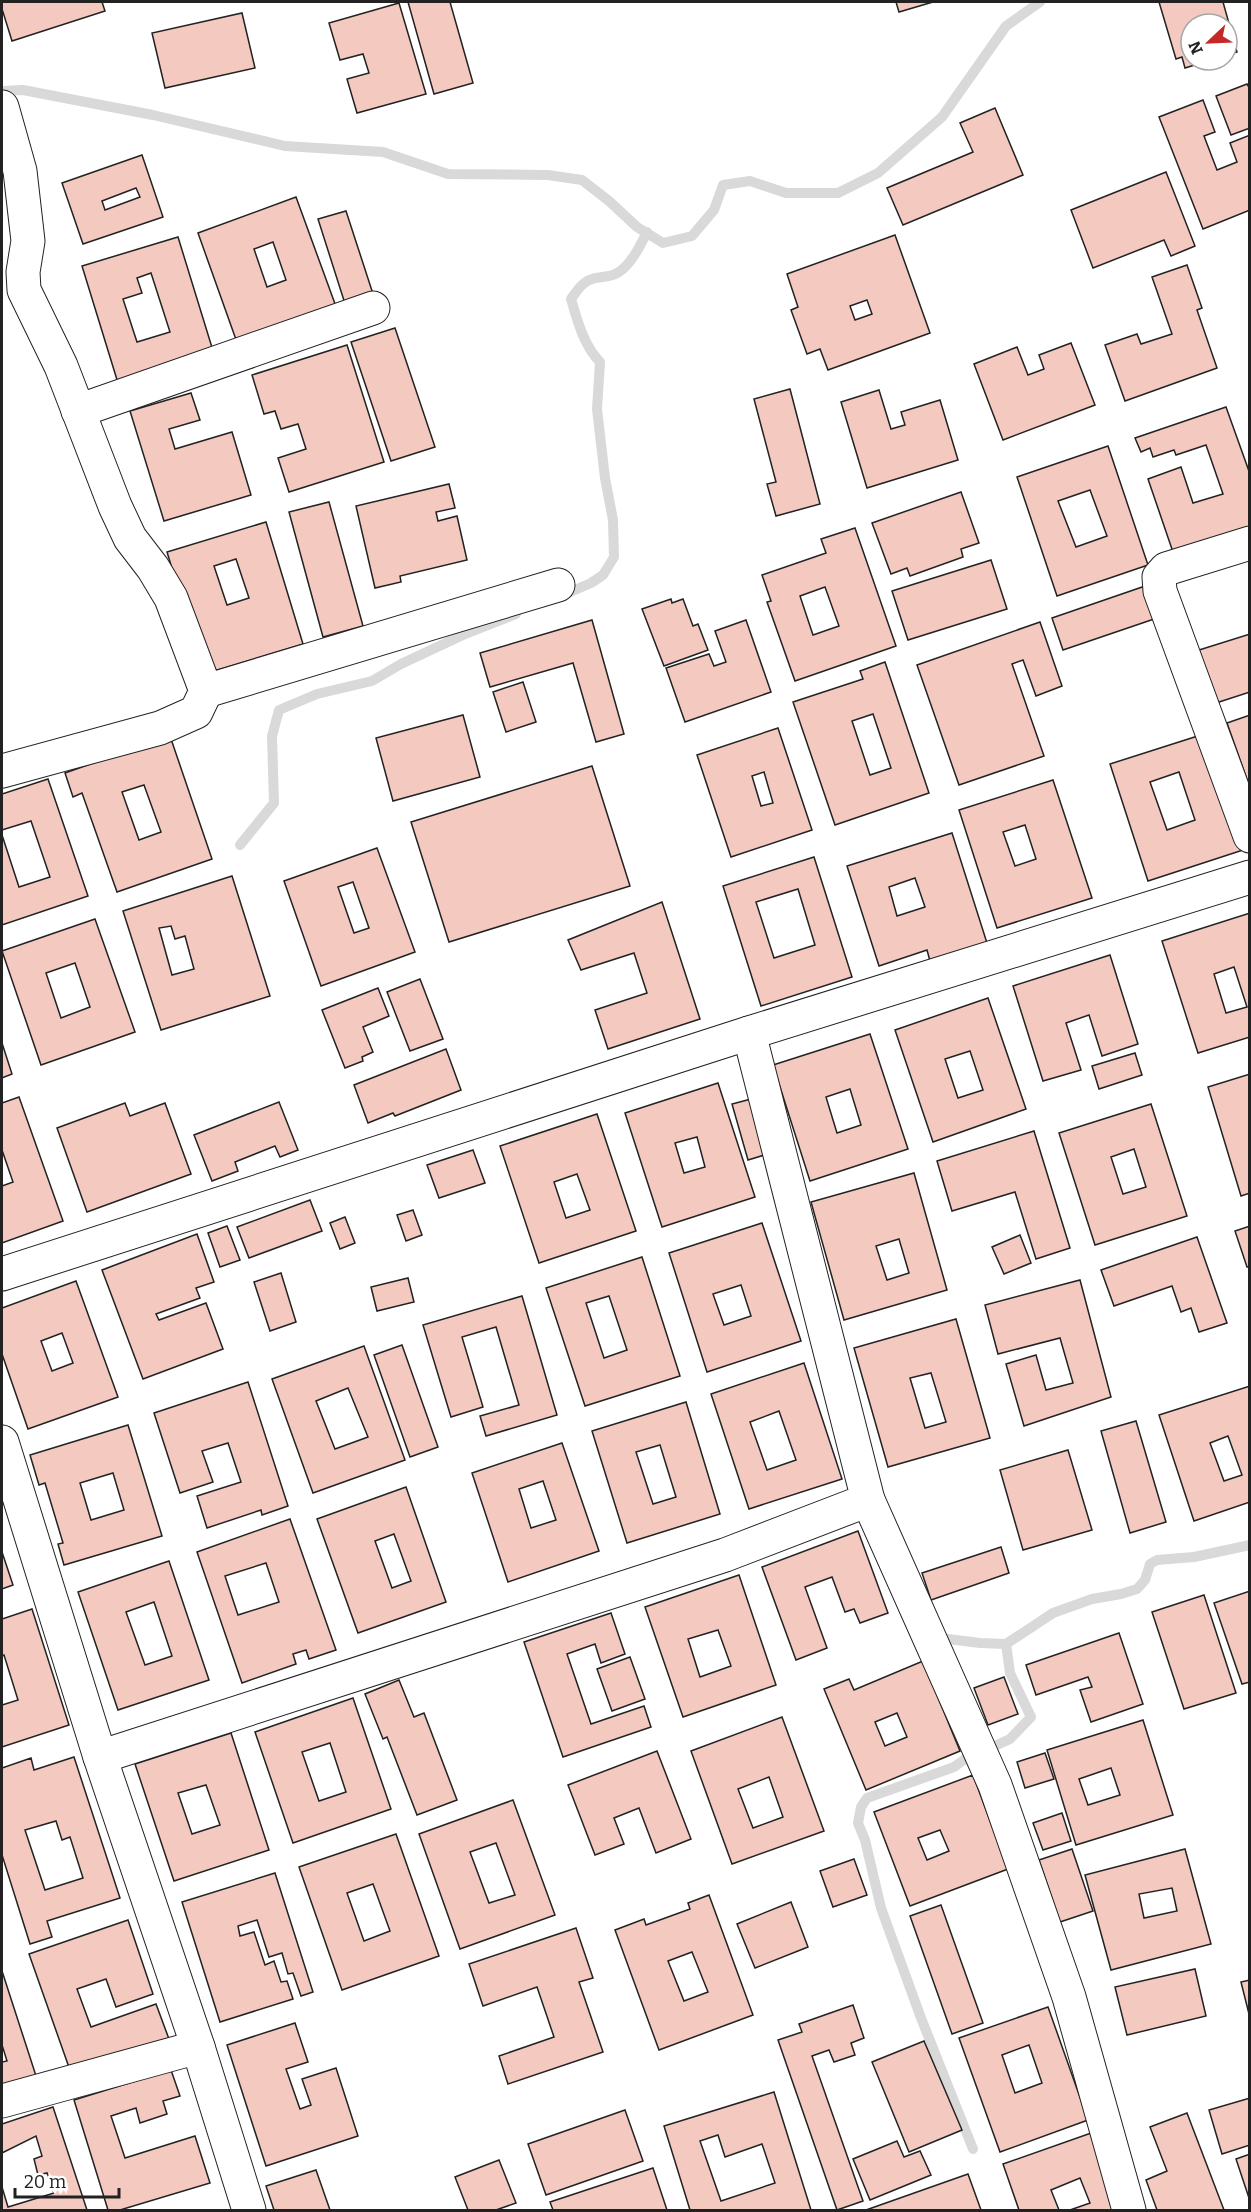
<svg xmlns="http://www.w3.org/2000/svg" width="1251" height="2212" viewBox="0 0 1251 2212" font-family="Bitter,serif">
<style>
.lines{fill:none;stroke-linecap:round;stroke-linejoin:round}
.stream{stroke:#d9d9d9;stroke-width:10}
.building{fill:#f3c9c0;stroke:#222;stroke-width:1.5;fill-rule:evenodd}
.minor-casing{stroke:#222;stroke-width:35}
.minor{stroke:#fff;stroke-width:33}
</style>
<rect width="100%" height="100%" fill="#fff"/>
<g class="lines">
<!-- stream -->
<g class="stream">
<polyline points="2,91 23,90 153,115 285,146 383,152 448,174 548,175 582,180 609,201 637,227 663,243 692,236 714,210 723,185 750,181 786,193 838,193 878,173 942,117 1006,26 1040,2"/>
<path d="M561,596L591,583L603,575L614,557L613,520L605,478L597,409L600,362C584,346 577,320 571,299C577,291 582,282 592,279C601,276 611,278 619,272C632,263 640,246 647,232"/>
<polyline points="240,845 274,803 272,736 279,710 317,694 372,681 401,664 465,634 516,614"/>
<polyline points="940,1638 980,1643 1006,1644 1053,1613 1092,1599 1121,1594 1137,1589 1145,1580 1150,1564 1157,1560 1194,1557 1250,1545"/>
<polyline points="997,1745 1010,1739 1031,1717 1010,1673 1006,1644"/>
<polyline points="973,2149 921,2018 881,1908 865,1840 858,1823 861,1807 867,1798 954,1767 975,1752"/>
</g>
</g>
<!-- building -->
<g class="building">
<polygon points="2,2 102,2 105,11 12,41 2,9"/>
<polygon points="408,2 450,2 473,83 434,94"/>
<polygon points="896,2 933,2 899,12"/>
<polygon points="1159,2 1223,2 1237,52 1227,55 1227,24 1191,24 1191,60 1211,60 1185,68 1182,57 1176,59"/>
<polygon points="399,3 426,94 357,113 347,79 369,73 363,54 340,60 329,23"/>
<polygon points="242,13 255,68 165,88 152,33"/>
<polygon points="1247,84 1250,89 1250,128 1231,135 1216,96"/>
<polygon points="1203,100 1215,132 1204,136 1217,170 1237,162 1230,143 1250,135 1250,210 1203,229 1159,117"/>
<polygon points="995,108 1023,175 903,225 887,188 973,152 960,123"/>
<path d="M142,155L163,217L83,244L62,183ZM136,188L140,197L105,210L102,201Z"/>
<polygon points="1166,172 1195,246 1171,256 1164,240 1093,268 1071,210"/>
<path d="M296,197L338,312L239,348L198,233ZM273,242L286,280L267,287L254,249Z"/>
<polygon points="346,211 375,300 347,310 318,219"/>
<path d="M895,235L930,333L828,370L820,349L807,354L791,310L798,307L787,274ZM867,300L872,314L855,320L850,306Z"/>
<path d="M178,237L214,354L118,383L82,266ZM151,273L170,332L137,342L123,299L142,293L137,278Z"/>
<polygon points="1187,265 1202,308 1197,310 1217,368 1125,401 1105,345 1137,334 1141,344 1172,334 1152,277"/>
<polygon points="395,328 435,447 391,461 351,342"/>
<polygon points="1071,343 1095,405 1003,440 974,364 1017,347 1028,375 1044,369 1039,355"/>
<polygon points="347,345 384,462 289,492 278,458 306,449 298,424 281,429 275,411 264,414 252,375"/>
<polygon points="790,389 820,504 776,516 767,484 776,482 754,399"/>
<polygon points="879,390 891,429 905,425 901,412 940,400 958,460 867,488 841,402"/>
<polygon points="191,393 200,420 169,429 175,449 232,432 251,495 164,521 130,411"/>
<polygon points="1226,407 1250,474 1250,530 1174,555 1148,479 1181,467 1193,503 1223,494 1206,445 1176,455 1174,450 1153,457 1150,448 1141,452 1135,438"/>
<path d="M1108,446L1148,565L1057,596L1017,477ZM1090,490L1107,536L1076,547L1058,501Z"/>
<polygon points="449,484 455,508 436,512 438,521 457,516 467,560 400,576 401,582 375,588 356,506"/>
<polygon points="961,492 979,543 961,549 963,557 910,576 907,568 891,574 872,523"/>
<polygon points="329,502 363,626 323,637 289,512"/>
<path d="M266,522L303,644L204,674L167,552ZM236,559L249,598L227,605L214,566Z"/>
<path d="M855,528L896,646L795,681L767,602L771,601L762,575L826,553L821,539ZM825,587L839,626L813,635L800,596Z"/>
<polygon points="991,560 1007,609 908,640 892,591"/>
<polygon points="1148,585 1160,617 1063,650 1052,618"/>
<polygon points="671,599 672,603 683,599 693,626 698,624 708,650 664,666 642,609"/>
<polygon points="592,620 624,734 596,742 573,663 490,687 480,653"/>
<polygon points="746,620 771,692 685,722 666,668 709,654 714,666 726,662 715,631"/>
<polygon points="1040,622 1062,686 1036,696 1023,660 1012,664 1044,756 959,785 917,665"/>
<polygon points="1250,634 1250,692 1216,703 1199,650"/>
<path d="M885,662L929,793L835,825L793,702L863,679L860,671ZM873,714L891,768L870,775L852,721Z"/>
<polygon points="523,682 536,722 506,732 493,692"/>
<polygon points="463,715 480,777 393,801 376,738"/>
<polygon points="1250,715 1250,788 1227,723"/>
<path d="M778,728L812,830L731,857L697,755ZM764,772L773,803L761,806L752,776Z"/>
<path d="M1204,734L1243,850L1148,881L1110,764ZM1179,772L1195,820L1167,830L1150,782Z"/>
<path d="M170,736L212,859L117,892L82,793L73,797L65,773ZM144,785L161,832L139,840L122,792Z"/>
<polygon points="592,766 630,886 449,942 411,822"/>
<polygon points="48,779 88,896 2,925 2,835 19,887 50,877 31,821 2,830 2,794"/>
<path d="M1053,780L1092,898L997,928L959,810ZM1025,825L1036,859L1015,866L1003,832Z"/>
<path d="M952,833L987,943L930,961L927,950L879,966L847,866ZM915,878L925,907L897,916L889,887Z"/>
<path d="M377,848L415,952L321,986L284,881ZM353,882L369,928L354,933L338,887Z"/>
<path d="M814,857L852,977L761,1006L723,886ZM798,889L815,945L774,958L756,902Z"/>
<path d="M232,876L270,996L161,1030L123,911ZM171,926L175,939L185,936L194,969L172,975L159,928Z"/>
<polygon points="662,902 700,1019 608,1049 595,1010 647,993 634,953 581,970 568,940"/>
<path d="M1250,913V1037L1198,1053L1162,941ZM1234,967L1247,1007L1226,1013L1214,974Z"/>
<path d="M95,919L135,1032L41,1065L2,951ZM75,963L90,1007L61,1018L46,973Z"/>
<polygon points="1110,955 1138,1044 1102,1056 1089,1015 1066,1023 1081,1070 1043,1081 1013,986"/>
<polygon points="420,979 443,1039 410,1051 387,992"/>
<polygon points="378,988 389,1016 363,1027 373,1052 362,1057 363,1061 345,1068 322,1010"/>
<path d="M988,998L1026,1109L933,1142L895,1030ZM970,1051L983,1090L958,1098L945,1059Z"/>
<path d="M870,1034L908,1149L810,1181L773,1065ZM850,1089L861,1125L837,1133L826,1097Z"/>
<polygon points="2,1043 12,1074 2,1078"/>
<polygon points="446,1049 461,1090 395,1116 393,1113 368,1123 354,1085"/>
<polygon points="1135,1053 1142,1075 1099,1089 1092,1066"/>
<polygon points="1250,1074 1250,1193 1241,1196 1208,1087"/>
<path d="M718,1083L755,1197L662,1227L625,1113ZM697,1137L705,1167L684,1173L675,1143Z"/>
<polygon points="19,1097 63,1221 2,1243 2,1186 13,1182 2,1150 2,1103"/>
<polygon points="755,1098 771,1153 748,1160 732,1104"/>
<polygon points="279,1102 298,1150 280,1157 275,1146 235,1162 238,1171 212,1181 194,1135"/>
<polygon points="125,1103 130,1116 165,1103 191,1174 87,1212 57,1128"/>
<path d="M1151,1104L1187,1216L1095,1245L1059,1133ZM1134,1149L1146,1187L1123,1194L1111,1157Z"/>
<path d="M597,1114L636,1231L539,1263L500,1146ZM577,1174L590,1210L566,1218L554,1182Z"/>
<polygon points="1034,1131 1070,1248 1036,1259 1015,1192 952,1211 937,1161"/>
<polygon points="473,1150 485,1183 439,1198 427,1165"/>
<path d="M914,1173L947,1290L844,1320L811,1202ZM899,1239L909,1273L887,1280L876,1246Z"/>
<polygon points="310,1200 322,1231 249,1258 237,1227"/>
<polygon points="413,1210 422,1235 406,1241 397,1215"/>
<polygon points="345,1217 355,1243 340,1249 330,1223"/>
<path d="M762,1223L801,1341L707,1372L669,1253ZM741,1285L751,1316L724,1325L713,1294Z"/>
<polygon points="227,1226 240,1260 220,1267 208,1233"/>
<polygon points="1250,1226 1250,1267 1247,1267 1235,1231"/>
<polygon points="197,1234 214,1282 196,1288 200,1298 156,1314 159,1320 206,1303 223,1349 143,1379 102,1270"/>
<polygon points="1020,1235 1031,1263 1004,1274 992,1247"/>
<polygon points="1197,1237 1227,1323 1199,1332 1191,1308 1181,1312 1172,1286 1114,1306 1101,1270"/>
<path d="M642,1257L680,1376L585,1406L546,1288ZM609,1296L627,1350L604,1358L586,1303Z"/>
<polygon points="281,1273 296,1322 270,1331 254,1282"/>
<polygon points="408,1278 414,1302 377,1311 371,1287"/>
<polygon points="1080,1280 1111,1397 1024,1426 1006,1364 1036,1355 1046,1390 1073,1383 1060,1338 998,1354 985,1305"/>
<path d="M76,1281L118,1397L28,1429L2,1354V1308ZM62,1333L73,1363L52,1371L41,1341Z"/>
<polygon points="522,1296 557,1415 486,1436 480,1416 519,1405 496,1327 462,1337 483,1407 451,1417 423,1325"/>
<path d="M956,1319L990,1438L888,1467L854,1348ZM931,1373L946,1422L925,1428L910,1378Z"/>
<polygon points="402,1345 438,1447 410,1457 374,1355"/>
<path d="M364,1346L405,1460L313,1493L272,1379ZM348,1388L368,1437L335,1449L316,1401Z"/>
<path d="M804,1363L842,1479L749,1509L711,1394ZM779,1411L796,1460L767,1470L750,1422Z"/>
<polygon points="248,1382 288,1506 262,1515 261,1510 207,1528 197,1496 241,1482 228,1443 202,1451 213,1482 180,1493 154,1413"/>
<path d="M1250,1386V1502L1194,1521L1159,1415ZM1228,1436L1242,1475L1224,1481L1210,1443Z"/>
<path d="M686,1402L720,1514L627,1543L592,1431ZM660,1445L676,1497L653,1504L636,1452Z"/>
<polygon points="1136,1421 1166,1522 1130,1533 1101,1431"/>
<path d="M128,1425L162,1536L64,1565L58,1544L63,1543L45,1483L39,1485L30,1455ZM113,1473L124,1510L91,1520L80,1483Z"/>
<path d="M562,1443L599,1551L508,1582L472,1473ZM543,1481L556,1520L531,1528L519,1489Z"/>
<polygon points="1068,1450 1092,1530 1023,1550 1000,1470"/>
<path d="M406,1487L446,1602L358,1633L317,1519ZM394,1534L411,1581L392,1588L375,1541Z"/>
<path d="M290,1519L336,1650L309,1659L306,1650L293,1654L296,1664L242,1683L197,1552ZM266,1563L279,1602L238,1615L225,1576Z"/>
<polygon points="858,1531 888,1613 860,1623 854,1609 845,1612 832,1577 805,1587 827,1648 796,1660 762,1567"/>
<polygon points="1001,1547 1009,1573 931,1600 922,1573"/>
<polygon points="2,1552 13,1585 2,1589"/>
<path d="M169,1561L209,1680L118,1710L78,1592ZM154,1602L172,1656L145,1665L126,1612Z"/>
<path d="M739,1575L776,1685L683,1717L645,1607ZM718,1630L731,1666L700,1677L688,1639Z"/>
<polygon points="1250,1591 1250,1682 1242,1684 1214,1603"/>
<polygon points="1204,1595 1236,1693 1184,1709 1152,1612"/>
<polygon points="32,1609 69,1725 2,1747 2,1705 18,1700 4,1655 2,1656 2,1619"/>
<polygon points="611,1613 625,1654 601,1663 595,1644 567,1654 591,1724 644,1706 651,1727 563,1757 524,1642"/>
<polygon points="1119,1633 1143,1704 1091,1722 1080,1690 1092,1687 1088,1677 1036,1695 1026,1665"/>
<polygon points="630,1657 645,1699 612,1711 597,1669"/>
<path d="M923,1661L960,1751L866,1790L824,1689L849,1679L854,1690ZM897,1713L907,1737L885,1746L875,1722Z"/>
<polygon points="1004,1677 1018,1714 988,1725 974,1688"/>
<polygon points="399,1680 414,1717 424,1713 457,1800 417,1815 387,1737 383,1739 365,1694"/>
<path d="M353,1698L391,1809L293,1843L255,1732ZM330,1743L346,1792L319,1801L302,1752Z"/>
<path d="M782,1717L824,1831L732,1864L691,1751ZM769,1777L783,1817L753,1828L738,1789Z"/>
<path d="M1143,1720L1173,1815L1076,1845L1047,1750ZM1111,1768L1120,1795L1088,1805L1079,1779Z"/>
<path d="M231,1733L269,1850L174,1881L135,1764ZM206,1785L220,1825L192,1834L178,1793Z"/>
<polygon points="657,1751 691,1839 656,1853 639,1808 614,1818 624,1844 595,1855 568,1785"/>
<polygon points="1045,1753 1054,1779 1025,1788 1017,1762"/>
<path d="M74,1757L120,1898L47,1921L52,1937L30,1944L2,1855V1768L31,1758L34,1770ZM56,1821L62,1840L70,1837L83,1878L45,1890L25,1830Z"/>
<path d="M973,1775L1008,1869L910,1906L874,1812ZM940,1830L949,1851L927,1860L918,1838Z"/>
<path d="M513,1800L555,1915L460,1949L419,1834ZM496,1843L515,1895L489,1903L470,1852Z"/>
<polygon points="1062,1813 1071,1841 1043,1850 1033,1823"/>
<path d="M396,1834L439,1956L342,1990L299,1867ZM373,1884L390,1931L364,1941L347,1893Z"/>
<polygon points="1072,1849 1093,1911 1060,1922 1039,1860"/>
<path d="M1185,1849L1211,1944L1111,1970L1085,1875ZM1172,1888L1177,1911L1144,1918L1139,1894Z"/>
<polygon points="854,1859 867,1895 833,1907 820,1871"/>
<polygon points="275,1873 313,1992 301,1996 293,1973 288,1974 282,1953 269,1957 257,1920 238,1926 240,1936 254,1932 265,1965 274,1961 281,1982 287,1981 293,1999 220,2022 182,1902"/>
<path d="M709,1895L753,2015L659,2050L615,1930L644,1919L646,1925L690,1909L688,1903ZM692,1952L708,1992L684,2001L668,1961Z"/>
<polygon points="791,1902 808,1947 755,1968 737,1924"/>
<polygon points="941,1905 983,2023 952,2034 910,1916"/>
<polygon points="128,1920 153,1994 116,2007 106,1979 77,1989 91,2027 156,2004 169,2039 71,2073 29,1954"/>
<polygon points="576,1928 593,1978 579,1982 603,2052 508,2084 499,2056 554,2037 537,1987 483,2006 469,1964"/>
<polygon points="1195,1969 1206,2016 1127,2035 1115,1987"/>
<polygon points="2,1971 38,2082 2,2094 2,2062 7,2061 2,2045"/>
<polygon points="1250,1980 1250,2018 1241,1982"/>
<polygon points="853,2005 864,2038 851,2043 855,2055 834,2062 829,2050 812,2056 863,2201 837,2210 778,2040 802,2032 799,2024"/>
<path d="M1048,2007L1088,2120L1000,2152L959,2038ZM1029,2045L1042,2083L1015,2093L1002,2055Z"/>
<polygon points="295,2023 308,2062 286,2069 300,2109 311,2105 302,2079 336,2068 358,2136 266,2166 227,2045"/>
<polygon points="924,2041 962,2130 909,2152 872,2062"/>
<polygon points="171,2070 180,2096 163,2101 167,2114 140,2123 136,2108 111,2116 125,2158 195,2136 210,2183 120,2210 108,2210 74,2100"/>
<path d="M774,2092L811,2210H690L664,2126ZM718,2135L725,2157L762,2144L775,2183L721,2201L700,2141Z"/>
<polygon points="1250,2098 1250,2145 1222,2154 1209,2110"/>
<polygon points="53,2107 87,2210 2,2210 2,2187 8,2207 54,2193 47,2173 38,2175 34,2159 42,2156 36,2136 2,2153 2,2124"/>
<polygon points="625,2110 643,2161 546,2195 528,2144"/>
<polygon points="1187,2113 1224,2210 1157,2210 1146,2180 1167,2171 1150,2127"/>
<polygon points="1094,2132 1122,2210 1070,2210 1090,2203 1080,2178 1051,2190 1059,2210 1019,2210 1003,2164"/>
<polygon points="897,2141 904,2157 920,2151 931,2175 870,2200 853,2159"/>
<polygon points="1250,2154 1250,2201 1236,2159"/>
<polygon points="499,2160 516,2203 496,2210 468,2210 455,2177"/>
<polygon points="653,2168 667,2210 553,2210 550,2202"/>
<polygon points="316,2170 330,2210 274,2210 266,2186"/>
<polygon points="968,2174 981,2210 866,2210"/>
</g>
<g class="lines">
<defs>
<g id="minor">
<polyline points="2,107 20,171 28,241 23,272 24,290 61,366 115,506 130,538 153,568 171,598 206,691 196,712 160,728 2,771"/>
<polyline points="78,411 373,308"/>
<polyline points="1250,543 1166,569 1159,577 1160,591 1250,836"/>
<polyline points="206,691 558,585"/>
<polyline points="2,1274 749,1033 1250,877"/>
<polyline points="2,1442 100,1757 198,2047 249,2210"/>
<polyline points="868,1500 995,1785 1069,1997 1129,2210"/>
<polyline points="100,1757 725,1555 868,1500 749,1033"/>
<polyline points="2,2101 198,2047"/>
</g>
</defs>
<!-- minor casing -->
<use href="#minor" class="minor-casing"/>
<!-- minor -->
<use href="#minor" class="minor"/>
</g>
<!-- border -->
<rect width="1251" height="2212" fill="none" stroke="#222222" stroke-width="6"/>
<!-- north arrow -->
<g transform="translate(1209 42) rotate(247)"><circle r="28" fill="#ffffff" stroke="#a7a7a7" stroke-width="1.5"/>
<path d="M0-4.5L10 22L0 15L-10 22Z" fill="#c62828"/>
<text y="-9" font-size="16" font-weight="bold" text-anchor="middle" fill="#222222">N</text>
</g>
<!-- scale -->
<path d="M15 2188v9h104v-9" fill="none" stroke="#222222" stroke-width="3"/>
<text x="24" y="2188" font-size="18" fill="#222222" stroke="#ffffff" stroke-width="4.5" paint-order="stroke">20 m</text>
</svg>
